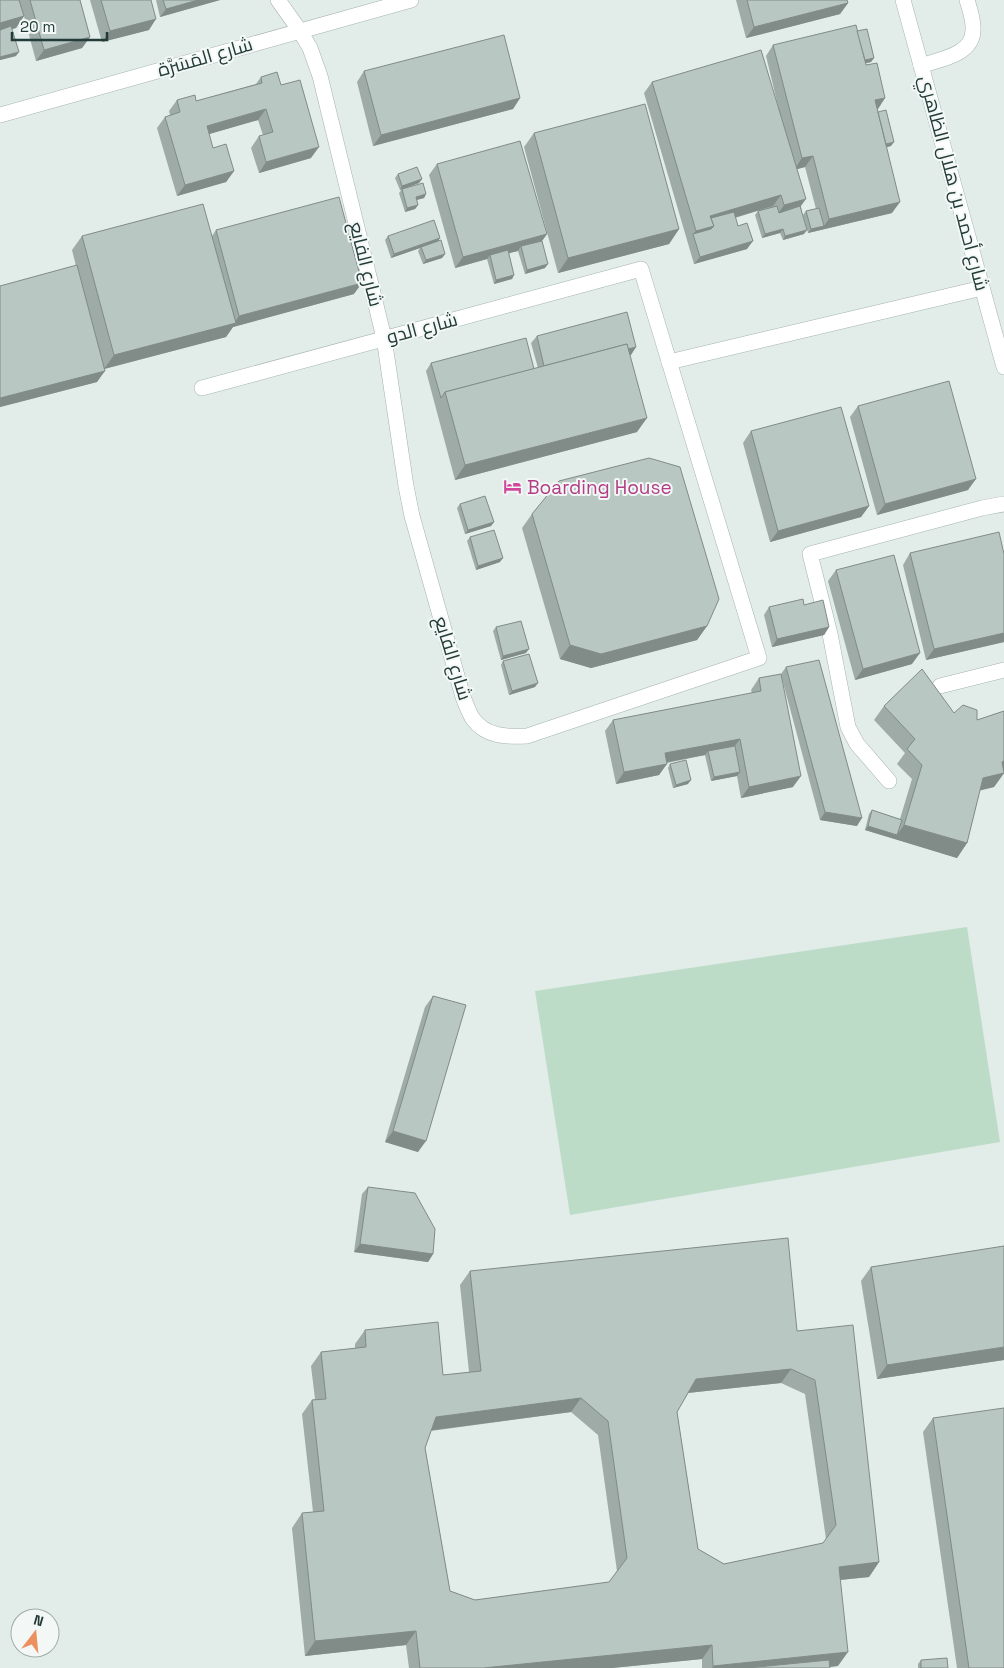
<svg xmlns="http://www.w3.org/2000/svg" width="1004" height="1668" viewBox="0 0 1004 1668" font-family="'Space Grotesk',Cairo,sans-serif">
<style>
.green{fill:#bcdcc8}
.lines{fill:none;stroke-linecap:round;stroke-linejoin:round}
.minor-casing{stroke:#a5b4b0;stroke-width:16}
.minor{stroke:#fff;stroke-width:15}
.wall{fill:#9eaba7;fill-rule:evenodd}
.shaded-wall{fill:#818b88}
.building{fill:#b8c7c2;stroke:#818b88;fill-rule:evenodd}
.labels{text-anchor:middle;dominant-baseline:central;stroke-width:4;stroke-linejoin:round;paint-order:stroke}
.street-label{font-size:19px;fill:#233c38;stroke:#f3f8f6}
.hotel-label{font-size:19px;fill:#b23c85;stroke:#f3f8f6;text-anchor:start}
</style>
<rect width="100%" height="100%" fill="#e2ece9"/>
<!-- green -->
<polygon class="green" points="967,927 1000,1142 570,1215 535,991"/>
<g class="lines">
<defs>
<g id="minor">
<polyline points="903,0 1004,367"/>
<path d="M921,66C940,59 972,55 973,31C974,21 970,10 967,0"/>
<polyline points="0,115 411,0"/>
<polyline points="669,362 982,288"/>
<path d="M202,388L641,269L759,658L527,736C507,737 486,737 473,719C469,713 466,704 463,697L412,516L406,486L384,338L320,76L310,48L300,31L278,0"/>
<polyline points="940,686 1004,670"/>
<polyline points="889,781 857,744 848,727 830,634 810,554 982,508 1004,504"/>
</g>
</defs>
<!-- minor casing -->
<use href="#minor" class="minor-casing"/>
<!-- minor -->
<use href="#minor" class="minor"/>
</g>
<!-- wall -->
<g class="wall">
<polygon points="0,0 80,0 90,37 82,48 36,61 24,16 16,28 12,29 16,56 0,60"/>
<polygon points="90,0 151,0 149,30 102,42"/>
<polygon points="156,0 220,0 160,17"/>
<polygon points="736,0 847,0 848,3 840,14 746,38"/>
<polygon points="857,31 874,58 871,62 865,63 866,65 885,98 877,109 891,146 886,147 892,213 808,233 803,215 806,211 816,209 805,167 797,169 804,234 783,240 780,233 762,238 755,215 758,211 773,206 735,218 738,226 747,249 694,264 644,93 652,82 779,110 766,56 773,45"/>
<polygon points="364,71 520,98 513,109 373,146 357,82"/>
<polygon points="261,77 281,85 311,158 259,173 251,148 259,136 263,135 258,120 209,134 213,148 234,171 226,182 177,196 157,128 165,117 170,115 169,111 177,100 196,101 256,84"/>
<polygon points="534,133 679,229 669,244 558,273 524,147"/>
<polygon points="437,164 547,234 542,241 545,268 525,274 518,251 508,253 514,275 512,279 494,284 487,259 455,268 429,175"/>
<polygon points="398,174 422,179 419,183 400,190 395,178"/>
<polygon points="402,189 426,194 424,198 416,200 418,205 415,209 405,212 399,193"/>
<polygon points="216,230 354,294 233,327 226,337 104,369 97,382 0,407 0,286 76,266 72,250 82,236 212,236"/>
<polygon points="388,236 440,238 438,241 445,254 442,258 423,264 418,251 420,248 391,258 385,240"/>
<polygon points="537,336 636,347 630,355 637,432 455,480 426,371 431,363 534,369 538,368 531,343"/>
<polygon points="858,406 968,490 877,515 850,417"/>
<polygon points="751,431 869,506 861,517 770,542 743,443"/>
<polygon points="460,504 494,522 491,526 465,534 457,508"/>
<polygon points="532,514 707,626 697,640 591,668 560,659 522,528"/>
<polygon points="470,537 500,562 476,570 467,541"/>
<polygon points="910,553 1004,554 1004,642 926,660 903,565"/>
<polygon points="836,570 912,664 855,680 828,581"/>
<polygon points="804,605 829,627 824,635 772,647 764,615 769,607"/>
<polygon points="496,627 526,653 501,660 493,631"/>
<polygon points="503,661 535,687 509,695 501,665"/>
<polygon points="786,667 857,826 820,820 781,675 793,787 741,798 737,776 711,781 705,755 667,763 659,775 616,784 605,731 613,720 752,693 751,690 759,678 781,674"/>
<polygon points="884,706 954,713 977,720 1004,711 1004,773 994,787 980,790 967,843 957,858 865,830 869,814 872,810 900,819 912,779 897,764 905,753 874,720"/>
<polygon points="670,764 688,784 673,788 668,768"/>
<polygon points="433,996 418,1152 385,1142 425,1007"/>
<polygon points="368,1187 433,1254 428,1262 354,1252 362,1194"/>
<polygon points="1004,1246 1004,1360 877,1379 861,1281 871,1267"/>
<path d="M470,1271L797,1331L879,1562L869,1577L840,1580L838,1666L829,1667L830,1668H702V1659L612,1668H409L406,1645L305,1656L292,1528L302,1513L313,1512L302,1414L312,1400L315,1399L311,1366L321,1352L355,1348V1344L365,1330L443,1375L469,1372L460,1285ZM781,1383L805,1394L826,1539L823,1543L724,1564L698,1549L677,1412L688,1393ZM571,1412L598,1435L617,1571L609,1582L475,1600L450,1591L425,1448L431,1431Z"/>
<polygon points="933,1418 1004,1668 957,1668 923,1432"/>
<polygon points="921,1660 948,1668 918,1668 918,1664"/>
</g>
<!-- shaded-wall -->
<g class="shaded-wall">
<polygon points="198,0 220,0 160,17 166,9"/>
<polygon points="848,3 840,14 746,38 754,27"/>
<polygon points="24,16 16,28 0,32 0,23"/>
<polygon points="156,19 149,30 102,42 110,31"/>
<polygon points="90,37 82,48 36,61 44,50"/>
<polygon points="19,52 16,56 0,60 0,57"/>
<polygon points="874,58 871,62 855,66 858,62"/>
<polygon points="520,98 513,109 373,146 381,135"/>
<polygon points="885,98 878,109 867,112 875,100"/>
<polygon points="266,109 258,120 199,137 207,126"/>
<polygon points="894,142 891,146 876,150 879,146"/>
<polygon points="319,147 311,158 259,173 266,162"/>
<polygon points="813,156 805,167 794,170 802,158"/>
<polygon points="234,171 226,182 177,196 185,185"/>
<polygon points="422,179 419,183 400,190 402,186"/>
<polygon points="426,194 424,198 413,201 416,197"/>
<polygon points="781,195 773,206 710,225 710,216"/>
<polygon points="806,199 798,210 776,217 784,205"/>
<polygon points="900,202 892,213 808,233 811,229 824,226 829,219"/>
<polygon points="418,205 415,209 405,212 407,208"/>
<polygon points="714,226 706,237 693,234 696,231"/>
<polygon points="679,229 669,244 558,273 568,258"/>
<polygon points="783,229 780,233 762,238 765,234"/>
<polygon points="807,230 804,234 783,240 785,236"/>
<polygon points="547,234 539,245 521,246 518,251 490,258 490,255 487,259 455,268 463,257"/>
<polygon points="440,238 437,242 421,247 420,248 391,258 394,254"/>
<polygon points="753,241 747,249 694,264 700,257"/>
<polygon points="445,254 442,258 423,264 426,260"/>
<polygon points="548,264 545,268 525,274 527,270"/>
<polygon points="514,275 512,279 494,284 496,280"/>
<polygon points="362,283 354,294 233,327 226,337 104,369 114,355 234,323 239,316"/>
<polygon points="636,347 631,355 540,379 546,371"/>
<polygon points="105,371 97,382 0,407 0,398"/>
<polygon points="647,418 637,432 455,480 465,465"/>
<polygon points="976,479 968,490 877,515 885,504"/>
<polygon points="869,506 861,517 770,542 778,531"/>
<polygon points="494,522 491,526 465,534 468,530"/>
<polygon points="503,558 500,562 476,570 478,566"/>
<polygon points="707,626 697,640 591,668 560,659 570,645"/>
<polygon points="829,627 824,635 772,647 777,639"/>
<polygon points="1004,633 1004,642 926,660 934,649"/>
<polygon points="529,649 526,653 501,660 503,656"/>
<polygon points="920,653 912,664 855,680 863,669"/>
<polygon points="538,683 535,687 509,695 512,691"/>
<polygon points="740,739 732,750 708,751 705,755 657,764 665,753"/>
<polygon points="1004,761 1004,773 994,787 974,792 983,778 1002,762"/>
<polygon points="667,764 659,775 616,784 624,772"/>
<polygon points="740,772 737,776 711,781 714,777"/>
<polygon points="801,776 793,787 741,798 749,787"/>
<polygon points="691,780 688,784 673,788 676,785"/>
<polygon points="825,812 862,818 857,826 820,820"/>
<polygon points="904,825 967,843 957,858 865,830 868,826 897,835"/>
<polygon points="393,1131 426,1141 418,1152 385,1142"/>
<polygon points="360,1244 433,1254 428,1262 354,1252"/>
<polygon points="1004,1347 1004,1360 877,1379 887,1365"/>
<polygon points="791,1369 781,1383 687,1393 696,1379"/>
<polygon points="581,1398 571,1412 426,1431 436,1417"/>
<polygon points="879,1562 869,1577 829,1581 839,1567"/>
<polygon points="416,1631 406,1645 305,1656 315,1641"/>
<polygon points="712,1645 702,1659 612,1668 483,1668"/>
<polygon points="848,1652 838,1666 818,1668 712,1668 713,1666"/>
</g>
<!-- building -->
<g class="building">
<polygon points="0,0 19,0 24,16 0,23"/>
<polygon points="30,0 80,0 90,37 44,50"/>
<polygon points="101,0 151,0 156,19 110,31"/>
<polygon points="163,0 198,0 166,9"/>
<polygon points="747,0 847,0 848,3 754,27"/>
<polygon points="856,25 866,65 877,63 885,98 875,100 900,202 829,219 813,156 802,158 773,45"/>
<polygon points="11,26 19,52 0,57 0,30"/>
<polygon points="867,29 874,58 865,60 857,31"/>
<polygon points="504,35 520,98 381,135 364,71"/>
<polygon points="761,50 806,199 784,205 781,195 710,216 714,226 696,231 652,82"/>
<polygon points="277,72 281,85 300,80 319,147 266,162 259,136 273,132 266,109 207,126 213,148 226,144 234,171 185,185 165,117 180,112 177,100 195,95 196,101 262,83 261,77"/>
<polygon points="645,104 679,229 568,258 534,133"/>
<polygon points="886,110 894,142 886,144 878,112"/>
<polygon points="520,141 547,234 463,257 437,164"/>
<polygon points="417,167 422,179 402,186 398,174"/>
<polygon points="423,183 426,194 416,197 418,205 407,208 402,189"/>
<polygon points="339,197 362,283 239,316 216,230"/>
<polygon points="203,204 236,323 114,355 82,236"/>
<polygon points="777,206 779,213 800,206 807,230 785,236 783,229 765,234 758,211"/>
<polygon points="819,208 824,226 811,229 806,211"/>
<polygon points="734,212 738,226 747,223 753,241 700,257 693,234 711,229 714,226 711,218"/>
<polygon points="434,220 440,238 394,254 388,236"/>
<polygon points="441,240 445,254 426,260 421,247"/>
<polygon points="542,241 548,264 527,270 521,246"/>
<polygon points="508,250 514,275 496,280 490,255"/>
<polygon points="77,265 105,371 0,398 0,286"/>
<polygon points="627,312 636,347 628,349 627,344 544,366 537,336"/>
<polygon points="526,338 534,369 445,392 441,398 431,363"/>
<polygon points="627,344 647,418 465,465 445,392"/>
<polygon points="949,381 976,479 885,504 858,406"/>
<polygon points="841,407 869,506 778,531 751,431"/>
<polygon points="649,458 680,467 719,599 707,626 601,654 570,645 532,514 559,481"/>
<polygon points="485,496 494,522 468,530 460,504"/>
<polygon points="494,530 503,558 478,566 470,537"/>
<polygon points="999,532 1004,554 1004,633 934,649 910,553"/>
<polygon points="894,555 920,653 863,669 836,570"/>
<polygon points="803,599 804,605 823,600 829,627 777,639 769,607"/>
<polygon points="521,621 529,649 503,656 496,627"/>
<polygon points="529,654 538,683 512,691 503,661"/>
<polygon points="819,660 862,818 825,812 786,667"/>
<polygon points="922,669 954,713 963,705 977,710 977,720 1004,711 1004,761 1002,762 1004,773 983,778 967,843 904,825 922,765 907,749 915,739 884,706"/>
<polygon points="781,674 801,776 749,787 740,739 665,753 667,764 624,772 613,720 761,691 759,678"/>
<polygon points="735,746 740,772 714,777 708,751"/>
<polygon points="686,760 691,780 676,785 670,764"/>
<polygon points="872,810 902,820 897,835 868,826"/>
<polygon points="433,996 466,1005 426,1141 393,1131"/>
<polygon points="368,1187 415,1193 435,1229 433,1254 360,1244"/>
<path d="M788,1238L797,1331L853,1325L879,1562L839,1567L848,1652L713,1666L712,1645L483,1668H420L416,1631L315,1641L302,1513L324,1511L312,1400L326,1399L321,1352L366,1347L365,1330L438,1322L443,1375L481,1371L470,1271ZM791,1369L815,1380L836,1525L823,1543L724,1564L698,1549L677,1412L696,1379ZM581,1398L608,1421L627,1558L609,1582L475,1600L450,1591L425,1448L436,1417Z"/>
<polygon points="1004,1246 1004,1347 887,1365 871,1267"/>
<polygon points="1004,1408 1004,1668 969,1668 933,1418"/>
<polygon points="947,1658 948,1668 921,1668 921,1660"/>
<polygon points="829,1660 830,1668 747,1668"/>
</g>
<!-- icons -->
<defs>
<symbol id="hotel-bare" viewBox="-9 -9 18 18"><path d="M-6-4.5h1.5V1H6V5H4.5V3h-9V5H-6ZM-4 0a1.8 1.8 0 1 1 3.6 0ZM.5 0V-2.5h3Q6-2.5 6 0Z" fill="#d1479c" stroke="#f3f8f6" stroke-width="2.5" paint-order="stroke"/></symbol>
</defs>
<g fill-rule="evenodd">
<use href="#hotel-bare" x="500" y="474" width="25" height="25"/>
</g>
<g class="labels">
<!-- street labels -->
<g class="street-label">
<text transform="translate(205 57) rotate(-16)">شارع المَسَرَّة</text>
<text transform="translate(954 183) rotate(75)">شارع أحمد بن هلال الظاهري</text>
<text transform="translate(366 264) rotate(76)">شارع الفايع</text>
<text transform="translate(422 328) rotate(-15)">شارع الدو</text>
<text transform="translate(453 658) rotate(73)">شارع الفايع</text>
</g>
<!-- hotel labels -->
<g class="hotel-label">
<text x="527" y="487">Boarding House</text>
</g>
</g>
<!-- north arrow -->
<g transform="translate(35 1633) rotate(16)"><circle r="24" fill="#f3f8f6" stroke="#a0adaa"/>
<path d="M0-4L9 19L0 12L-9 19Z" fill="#ec9060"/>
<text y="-8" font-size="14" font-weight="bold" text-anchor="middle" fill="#233c38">N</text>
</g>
<!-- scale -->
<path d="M12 32v8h95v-8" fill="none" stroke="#233c38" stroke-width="2.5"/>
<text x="20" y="32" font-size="15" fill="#233c38" stroke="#f3f8f6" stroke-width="4" paint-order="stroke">20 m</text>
</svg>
